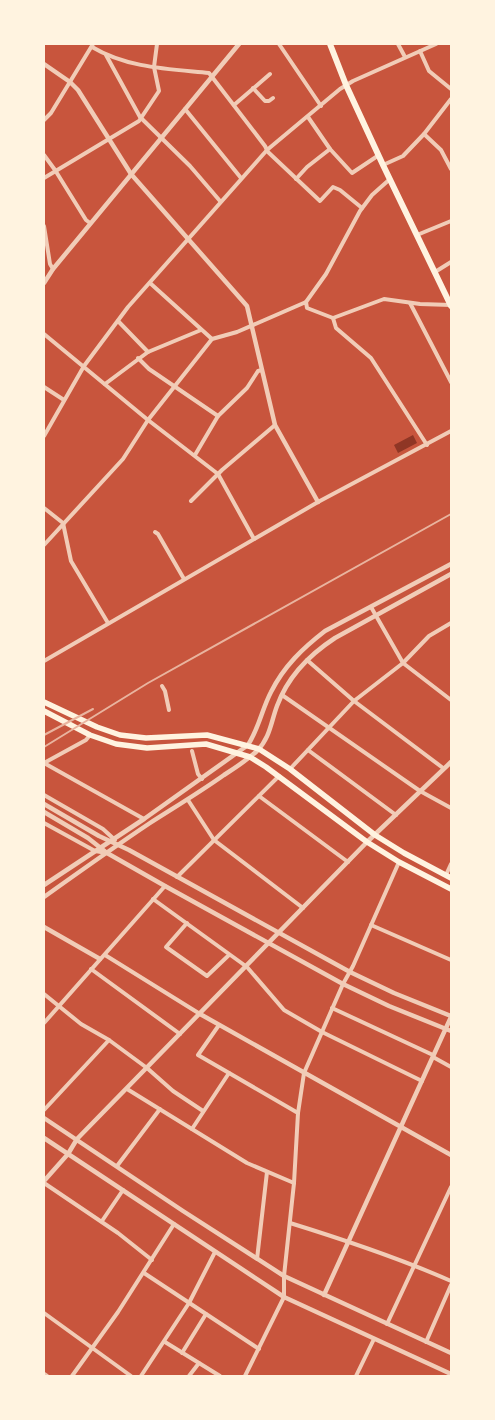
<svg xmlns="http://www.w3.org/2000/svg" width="495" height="1420" viewBox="0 0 495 1420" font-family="Literata,serif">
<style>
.water{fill:#8f3625}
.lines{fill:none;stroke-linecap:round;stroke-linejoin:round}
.minor{stroke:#f1ccb7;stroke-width:4}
.tertiary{stroke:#f1ccb7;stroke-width:4.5}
.primary{stroke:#fff3e0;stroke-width:5.5}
.trunk{stroke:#fff3e0;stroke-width:6}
.rail{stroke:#e9b49f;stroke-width:2}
</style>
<rect width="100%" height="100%" fill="#c8553d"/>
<!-- water -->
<polygon class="water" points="413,435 417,443 398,453 394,445"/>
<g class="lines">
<!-- minor -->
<g class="minor">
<polyline points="279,44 321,106"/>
<polyline points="398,44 405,57"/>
<path d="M92,47C127,68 169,69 209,73L265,146L268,152L320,201L333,187L340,190L362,208"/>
<polyline points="420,51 429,71 451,89"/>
<polyline points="106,55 140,117 190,166 220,201"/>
<polyline points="253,88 265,101 269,101 273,98"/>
<polyline points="234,105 270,74"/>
<polyline points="185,109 241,178"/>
<polyline points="308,117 330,149 352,173 379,155"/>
<polyline points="44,120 51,113 93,44"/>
<polyline points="424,134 441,150 451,169"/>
<polyline points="44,155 55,170 86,220 90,223"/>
<polyline points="383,165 403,156 424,134 451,99"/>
<polyline points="44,178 139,121 159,91 154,67 157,44"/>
<polyline points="296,179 307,167 330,149"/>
<polyline points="44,226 50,264 53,269"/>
<polyline points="417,235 451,221"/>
<polyline points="435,272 451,262"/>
<polyline points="150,283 212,339"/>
<polyline points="306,302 326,274 360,211 372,195 390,179"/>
<polyline points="410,303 451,382"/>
<polyline points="333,318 336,328 371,358 427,445"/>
<polyline points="118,321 148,352"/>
<polyline points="44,334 148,420 218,474 254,539"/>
<polyline points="138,358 149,369 218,416"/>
<polyline points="105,384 148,352 201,330"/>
<polyline points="44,387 64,400"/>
<polyline points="44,436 84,366 128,307 267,150 340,89 353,81 436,44"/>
<polyline points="195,455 218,416 247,388 258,371 262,370"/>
<polyline points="191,501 222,470 275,425"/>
<polyline points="44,508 63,523 71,561 108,623"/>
<polyline points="155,532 158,534 184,579"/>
<polyline points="44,545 123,459 148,420 212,339 237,332 306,302 307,308 333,318 384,299 420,304 451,305"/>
<polyline points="371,607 403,663 451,700"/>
<polyline points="307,660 354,701 443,768"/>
<polyline points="44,661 318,502 451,431"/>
<polyline points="162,686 165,691 169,710"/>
<polyline points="282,695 420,791 451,808"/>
<polyline points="308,750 396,815"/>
<polyline points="192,751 198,774 202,779"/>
<polyline points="44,763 144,819"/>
<polyline points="44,763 86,740 90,735"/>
<polyline points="290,769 354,701 403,663 429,636 451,623"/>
<polyline points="44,795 103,829 115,840"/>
<polyline points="259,796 348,862"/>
<polyline points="188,800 214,840 303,908"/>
<polyline points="44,823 95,851 107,853"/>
<polyline points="446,875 451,864"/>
<polyline points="177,877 279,776"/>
<polyline points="153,899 247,967 284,1010 322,1032 422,1081"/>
<polyline points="187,923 166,947 207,976 229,955"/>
<polyline points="371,925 451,960"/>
<polyline points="105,955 200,1014"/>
<polyline points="91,969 180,1034"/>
<polyline points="44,994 81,1024 109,1040 147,1068 173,1091 203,1111"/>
<polyline points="332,1008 433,1055"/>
<polyline points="44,1023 165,886"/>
<polyline points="219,1025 198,1055 298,1113"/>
<polyline points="433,1057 451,1067"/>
<polyline points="127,1089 247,1163 294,1183"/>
<polyline points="44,1110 109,1040"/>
<polyline points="192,1129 229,1073"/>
<polyline points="117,1166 160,1109"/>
<polyline points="44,1183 118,1233 152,1260"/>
<polyline points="102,1221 123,1190"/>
<path d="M290,1223C345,1240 399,1258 451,1281"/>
<polyline points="257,1259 267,1172"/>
<polyline points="144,1273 259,1349"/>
<polyline points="44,1313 131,1376"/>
<polyline points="387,1324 451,1187"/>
<polyline points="165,1342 220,1376"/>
<polyline points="426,1342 451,1285"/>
<polyline points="182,1353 206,1314"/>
<polyline points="72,1376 118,1312 174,1224"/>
<polyline points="141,1376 189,1303 215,1252"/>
<polyline points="189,1376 199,1363"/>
<polyline points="245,1376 284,1297 284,1276 294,1183 298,1113 304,1073 343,984 353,966 399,862"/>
<polyline points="356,1376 374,1339"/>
</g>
<!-- tertiary -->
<g class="tertiary">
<polyline points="44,64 70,82 78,90 131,174 247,306 275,425 318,502"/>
<polyline points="44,283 53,269 239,44"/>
<polyline points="44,804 99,836 129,850 350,972 394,993 451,1016"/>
<polyline points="44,812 88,838 107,853 165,886 343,984 389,1006 451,1031"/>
<path d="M44,885L144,819L248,745C259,728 262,709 271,692C284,666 303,648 325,631L451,564"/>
<path d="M44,897C79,872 114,847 150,823C175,807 200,792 224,775C235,768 247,760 257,751C270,738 271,722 277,706C288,676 309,655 335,638L451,574"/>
<polyline points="44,927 100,959"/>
<polyline points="200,1014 451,1155"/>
<polyline points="44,1118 183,1211 284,1276 451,1353"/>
<polyline points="44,1138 284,1297 451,1374"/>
<polyline points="44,1181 68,1154 77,1139 367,842 451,762"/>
<polyline points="324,1295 451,1017"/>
<polyline points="44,1374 47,1376"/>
</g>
<!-- primary -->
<g class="primary">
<polyline points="44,702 97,727 120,735 146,738 207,735 259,749 290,769 375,835 404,853 451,878"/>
<polyline points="44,711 90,735 116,744 147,748 206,744 250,757 266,767 367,842 399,862 451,889"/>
</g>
<!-- trunk -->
<polyline class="trunk" points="330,44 346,85 383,165 451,306"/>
<!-- rail -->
<g class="rail">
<polyline points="44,735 93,709"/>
<polyline points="44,747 148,683 451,514"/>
</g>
</g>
<!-- border -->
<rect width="495" height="1420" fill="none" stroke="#fff3e0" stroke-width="90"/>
</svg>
